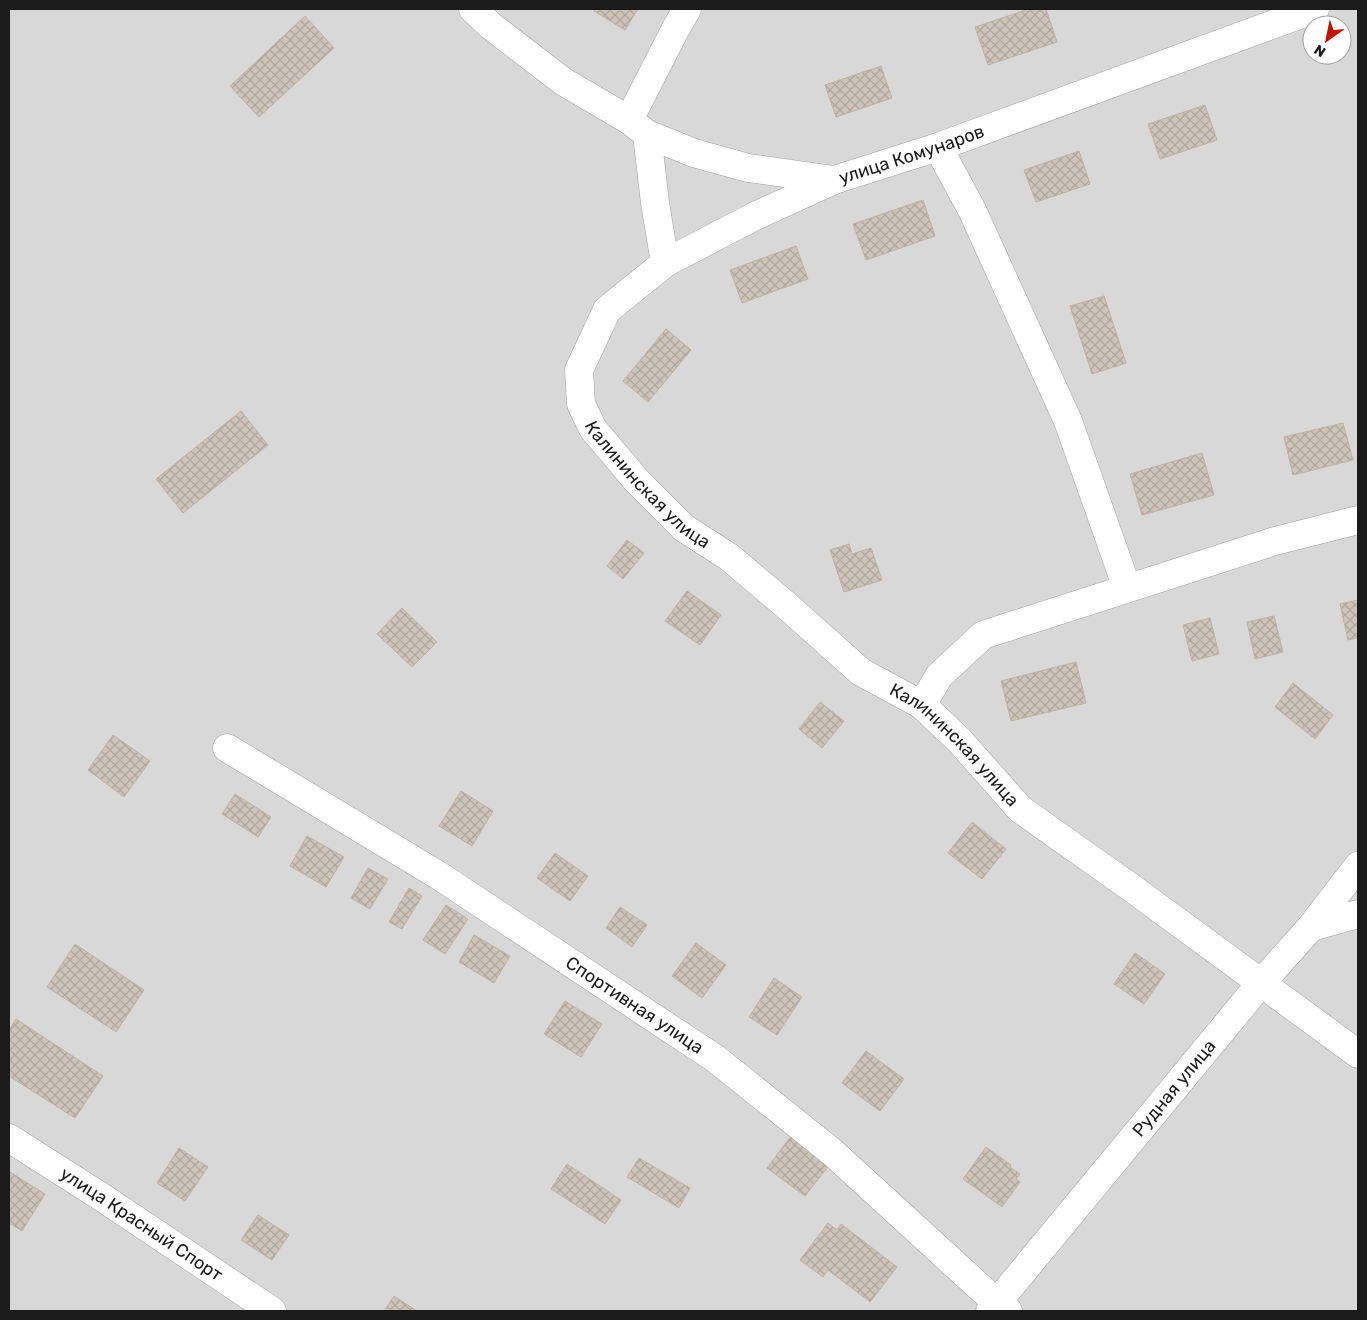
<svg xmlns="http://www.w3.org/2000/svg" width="1367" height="1320" viewBox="0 0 1367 1320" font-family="Rubik,sans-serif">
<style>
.residential{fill:#d9d8d8;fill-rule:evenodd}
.building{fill:url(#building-cross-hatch);stroke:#c0b1a1}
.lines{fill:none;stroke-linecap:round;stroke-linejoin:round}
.street-casing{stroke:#a2a2a2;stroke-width:29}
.street{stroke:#fff;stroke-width:28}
.labels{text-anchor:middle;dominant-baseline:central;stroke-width:4;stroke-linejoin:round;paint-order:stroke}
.street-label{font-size:18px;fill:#1b1b1b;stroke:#fff}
</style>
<defs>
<pattern id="building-cross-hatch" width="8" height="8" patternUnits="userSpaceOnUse" patternTransform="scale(1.25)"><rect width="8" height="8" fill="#cdc3b8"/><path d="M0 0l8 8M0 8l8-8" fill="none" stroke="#afa79e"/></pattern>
</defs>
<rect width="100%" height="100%" fill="#edeadf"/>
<!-- residential -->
<path class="residential" d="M9,9H1358V1311H9ZM1312,25H1342V55H1312Z"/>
<!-- building -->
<g class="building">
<polygon points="595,9 638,9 625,30 594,11"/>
<polygon points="1029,9 1046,9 1057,42 988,65 975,27"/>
<polygon points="305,16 334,48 259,117 230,86"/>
<polygon points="881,66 892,98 836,117 825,85"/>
<polygon points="1205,105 1217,140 1160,159 1148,124"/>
<polygon points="1079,151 1090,184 1036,202 1024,170"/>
<polygon points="923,200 935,236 866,260 853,224"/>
<polygon points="796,246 808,279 742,303 730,270"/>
<polygon points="1104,296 1126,363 1092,374 1070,306"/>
<polygon points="666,329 691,350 648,402 623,381"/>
<polygon points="241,411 268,445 183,513 156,479"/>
<polygon points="1343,423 1353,460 1293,475 1284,437"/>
<polygon points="1202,453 1214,495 1142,515 1130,474"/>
<polygon points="627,540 644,553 623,579 607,566"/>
<polygon points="849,544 852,554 871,548 882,580 844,592 830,550"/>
<polygon points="687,591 721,615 700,645 665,621"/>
<polygon points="1358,600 1358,638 1348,640 1340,604"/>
<polygon points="402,608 437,642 412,667 377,634"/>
<polygon points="1274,616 1283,652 1255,659 1247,622"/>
<polygon points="1210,618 1219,654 1192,661 1183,625"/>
<polygon points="1076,662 1086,703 1011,721 1001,681"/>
<polygon points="1293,683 1333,715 1315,739 1275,707"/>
<polygon points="820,702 844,721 822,748 799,729"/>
<polygon points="113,735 150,761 124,797 88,770"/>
<polygon points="461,791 493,811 472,846 439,826"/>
<polygon points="235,794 271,817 258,837 222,814"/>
<polygon points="972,822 1006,849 982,879 948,853"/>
<polygon points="307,836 344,857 326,887 290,866"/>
<polygon points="555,853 588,876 570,901 537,878"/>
<polygon points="368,868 388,879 370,909 351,898"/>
<polygon points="409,888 422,896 402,929 389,922"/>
<polygon points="446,905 468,919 445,954 423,940"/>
<polygon points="620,907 647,925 632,947 606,928"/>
<polygon points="474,935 510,956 494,983 459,962"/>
<polygon points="696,943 726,965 702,998 672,976"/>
<polygon points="75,944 144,990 116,1032 47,987"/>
<polygon points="1135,953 1165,974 1144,1004 1114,984"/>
<polygon points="774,978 802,997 777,1035 749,1017"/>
<polygon points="565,1001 602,1024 581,1057 544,1034"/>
<polygon points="16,1019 103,1076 75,1118 9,1076 9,1030"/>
<polygon points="866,1051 904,1079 880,1111 842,1083"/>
<polygon points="792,1135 830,1164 805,1196 767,1168"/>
<polygon points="986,1147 1011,1165 1010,1167 1020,1174 1016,1179 1020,1182 1002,1207 963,1179"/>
<polygon points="179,1148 208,1167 185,1201 157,1183"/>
<polygon points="639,1158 690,1188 679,1208 627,1177"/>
<polygon points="567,1164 621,1200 605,1224 551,1189"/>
<polygon points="10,1172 45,1194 22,1231 9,1223 9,1174"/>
<polygon points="258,1215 289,1235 272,1260 241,1240"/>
<polygon points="828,1223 837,1230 841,1224 897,1267 870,1302 828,1270 823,1277 800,1260"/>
<polygon points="394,1296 417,1311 384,1311"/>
</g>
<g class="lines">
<defs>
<g id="street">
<path id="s1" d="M473,9L491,26L564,82L629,120L647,134L694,153L748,168L834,180L938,147L1315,9"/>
<polyline points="629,120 675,30 687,9"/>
<polyline points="647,134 655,203 665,263"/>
<polyline points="938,147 972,210 1068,421 1127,588"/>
<path id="s2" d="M834,180L755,216L665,263L607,310L579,370L581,404L593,429L637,481L684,528L729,557L787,606L861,672L922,705L959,740L1020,809L1133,889L1358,1054"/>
<polyline points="922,705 939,676 983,635 1275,541 1358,520"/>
<path id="s3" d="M227,748L438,875L716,1059L832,1152L997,1303L1008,1311"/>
<polyline points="1311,927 1358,914"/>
<path id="s4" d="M9,1138L100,1196L272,1311"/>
<path id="s5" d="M990,1311L1261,983L1311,927L1358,866"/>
</g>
</defs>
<!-- street casing -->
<use href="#street" class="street-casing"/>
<!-- street -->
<use href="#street" class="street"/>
</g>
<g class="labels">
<!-- street labels -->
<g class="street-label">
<text stroke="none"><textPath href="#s1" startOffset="490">улица Комунаров</textPath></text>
<text stroke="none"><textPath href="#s2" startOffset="469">Калининская улица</textPath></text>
<text stroke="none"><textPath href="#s2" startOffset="874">Калининская улица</textPath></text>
<text stroke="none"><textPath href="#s3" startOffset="482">Спортивная улица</textPath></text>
<text stroke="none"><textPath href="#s5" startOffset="289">Рудная улица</textPath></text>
<text stroke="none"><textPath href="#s4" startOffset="158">улица Красный Спорт</textPath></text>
</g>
</g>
<!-- border -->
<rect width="1367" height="1320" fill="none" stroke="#1b1b1b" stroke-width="20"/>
<!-- north arrow -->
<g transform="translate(1327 40) rotate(213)"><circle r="24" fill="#ffffff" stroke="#a4a4a4"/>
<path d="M0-4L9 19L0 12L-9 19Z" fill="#c51200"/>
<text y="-8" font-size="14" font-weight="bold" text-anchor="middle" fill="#1b1b1b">N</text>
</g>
</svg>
